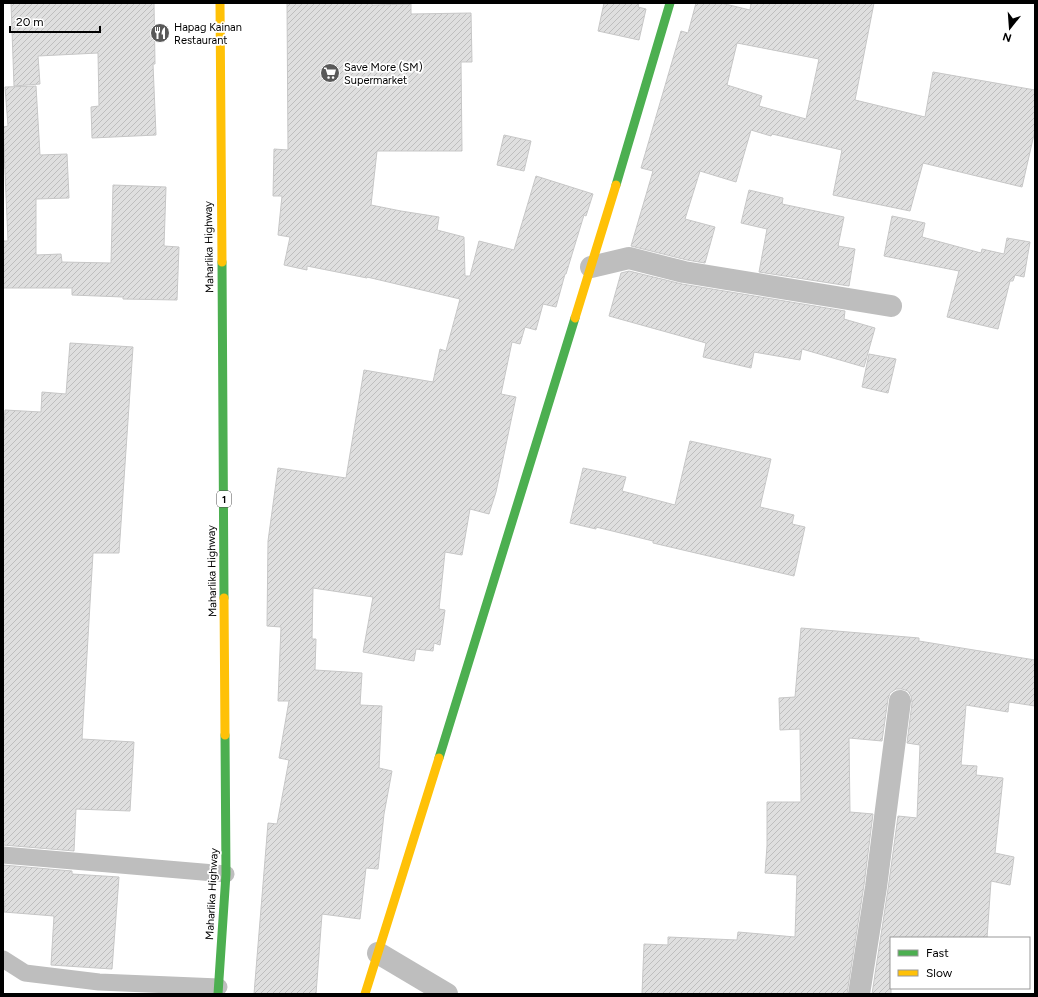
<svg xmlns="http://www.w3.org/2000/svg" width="1038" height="997" viewBox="0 0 1038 997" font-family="Figtree,sans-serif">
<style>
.building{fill:url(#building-hatch);stroke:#c7c7c7;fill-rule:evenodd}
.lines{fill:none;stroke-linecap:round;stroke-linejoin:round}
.lane{stroke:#bebebe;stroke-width:17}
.street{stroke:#bebebe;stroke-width:22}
.fast{stroke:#4caf50;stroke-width:9}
.slow{stroke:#ffc107;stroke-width:9}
.labels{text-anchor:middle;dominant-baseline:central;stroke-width:3.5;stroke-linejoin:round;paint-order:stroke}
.shield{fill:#fff;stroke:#4c4c4c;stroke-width:1}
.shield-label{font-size:10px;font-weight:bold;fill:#000}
.poi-label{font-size:11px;fill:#000;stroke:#fff;text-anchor:start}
.street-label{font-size:11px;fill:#000;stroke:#fff}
</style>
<defs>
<pattern id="building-hatch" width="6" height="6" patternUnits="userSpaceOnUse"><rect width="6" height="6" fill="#dfdfdf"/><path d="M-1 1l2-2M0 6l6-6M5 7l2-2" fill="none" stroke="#bebebe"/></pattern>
</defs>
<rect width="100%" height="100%" fill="#fff"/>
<!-- building -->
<g class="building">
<polygon points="11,3 154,3 155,64 153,64 156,135 92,138 91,107 99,106 98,53 38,56 40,84 14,86"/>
<polygon points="287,3 372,3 372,5 411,4 411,14 471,13 472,62 461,62 462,151 377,151 371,205 401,211 439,217 437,230 464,237 465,276 470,276 479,241 514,250 536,176 593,194 586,216 584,215 566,274 565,274 556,307 543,304 536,330 525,327 520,344 512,342 501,394 516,397 496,492 489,514 470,509 462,555 445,552 439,609 445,610 440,645 434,643 433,651 416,649 414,661 363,652 373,597 313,588 312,639 316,639 315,670 362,673 360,705 382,706 379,768 392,771 384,814 378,869 366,868 360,919 322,914 316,994 254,994 268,823 277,824 289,760 279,758 289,701 278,701 281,627 267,626 268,541 278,468 346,478 364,370 433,382 440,349 446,351 460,299 367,277 367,278 307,266 307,270 284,265 290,237 278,235 282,196 273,196 274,149 288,150"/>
<polygon points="604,3 639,3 638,7 646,9 639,40 598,31"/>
<path d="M696,3H721L750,10L751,3H874L855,100L925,117L933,72L1035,90V130L1022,187L923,163L910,211L833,195L842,150L772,134L771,136L751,130L736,182L700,171L685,219L715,227L705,263L687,260L631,246L653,171L641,168L681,31L688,33ZM737,43L819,59L806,119L759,106L762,96L727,85Z"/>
<polygon points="36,86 40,155 67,154 69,198 36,199 36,255 61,254 62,262 111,263 113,185 166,187 164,246 179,247 177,300 123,299 123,297 72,295 72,288 3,288 3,241 8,241 3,127 8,126 5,87"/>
<polygon points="504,135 531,141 524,171 497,165"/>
<polygon points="749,190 783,198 782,204 844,217 838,246 855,249 849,286 759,272 767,229 741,223"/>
<polygon points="892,216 925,223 922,237 981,253 982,249 1004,254 1007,238 1030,242 1024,277 1015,275 1013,281 1010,281 998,329 947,317 959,271 884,256"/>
<polygon points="629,271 682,284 845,311 844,319 875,328 864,367 802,349 800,360 754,352 751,368 703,357 706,343 609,316 621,273"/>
<polygon points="70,343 133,347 119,553 93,553 82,739 134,742 130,811 76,809 74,851 3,845 3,439 5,410 41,412 42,392 66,394"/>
<polygon points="869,354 896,359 888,393 862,387"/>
<polygon points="690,441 771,459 760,507 794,515 792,524 805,527 794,576 653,543 653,541 596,527 596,529 570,523 583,468 626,477 622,491 675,505"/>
<polygon points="801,628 919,638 919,641 1035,660 1035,706 1009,702 1008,712 966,705 961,765 977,766 976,775 1003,778 995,853 1014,857 1010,885 991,881 987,938 891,938 891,994 872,994 888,889 898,816 917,818 920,745 907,743 912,703 911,696 908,691 902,689 896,689 890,693 888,699 882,741 849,738 850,812 873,814 864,885 847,994 642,994 644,944 668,945 668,937 737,940 738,932 795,937 797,875 765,873 767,846 767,802 801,802 800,729 780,730 779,698 795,697"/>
<polygon points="3,865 72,871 72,874 119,877 112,969 51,965 54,916 4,912 5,903 3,903"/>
</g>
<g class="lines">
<!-- lane -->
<g class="lane">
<polyline points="3,855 226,874"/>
<polyline points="3,959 25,973 99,982 219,987"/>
</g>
<!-- street -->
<g class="street">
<polyline points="591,267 629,258 684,272 891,306"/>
<polyline points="378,953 447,994"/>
<polyline points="859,994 876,887 900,701"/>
</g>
<!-- fast -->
<g class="fast">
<polyline points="616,185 670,3"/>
<polyline points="222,262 224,598"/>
<polyline points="439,758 575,318"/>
<polyline points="218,994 226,874 225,735"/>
</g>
<!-- slow -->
<g class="slow">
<polyline points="220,3 222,262"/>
<polyline points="575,318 616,185"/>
<polyline points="224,598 225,735"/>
<polyline points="365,994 439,758"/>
</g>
</g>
<!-- icons -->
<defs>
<symbol id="restaurant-disc" viewBox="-11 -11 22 22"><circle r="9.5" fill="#595959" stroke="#fff"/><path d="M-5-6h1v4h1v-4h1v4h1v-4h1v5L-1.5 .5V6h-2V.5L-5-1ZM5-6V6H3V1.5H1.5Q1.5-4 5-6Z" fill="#fff"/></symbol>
<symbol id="supermarket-disc" viewBox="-11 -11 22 22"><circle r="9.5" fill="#595959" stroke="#fff"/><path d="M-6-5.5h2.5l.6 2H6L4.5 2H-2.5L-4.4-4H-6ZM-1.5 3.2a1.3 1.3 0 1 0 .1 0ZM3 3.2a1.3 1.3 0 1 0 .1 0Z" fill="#fff"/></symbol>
</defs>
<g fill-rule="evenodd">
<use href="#restaurant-disc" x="149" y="22" width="22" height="22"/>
<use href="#supermarket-disc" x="319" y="62" width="22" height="22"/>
</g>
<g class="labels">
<!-- shield labels -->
<rect class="shield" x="217" y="491" width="14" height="16" rx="3"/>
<g class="shield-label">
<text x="224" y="499">1</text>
</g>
<!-- poi labels -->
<g class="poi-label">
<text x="174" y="27">Hapag Kainan<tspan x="174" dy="13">Restaurant</tspan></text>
<text x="344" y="67">Save More (SM)<tspan x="344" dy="13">Supermarket</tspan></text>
</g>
<!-- street labels -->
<g class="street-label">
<text transform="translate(209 247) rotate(-91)">Maharlika Highway</text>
<text transform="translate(212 571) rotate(-91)">Maharlika Highway</text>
<text transform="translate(212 894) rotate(-87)">Maharlika Highway</text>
</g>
</g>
<!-- border -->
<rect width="1038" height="997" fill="none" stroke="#000000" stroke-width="8"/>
<!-- legend -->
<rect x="890" y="937" width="140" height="52" fill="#ffffff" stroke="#999999"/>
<rect x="898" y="950" width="20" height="6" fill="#4caf50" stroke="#999999"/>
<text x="926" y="957" font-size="12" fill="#000000">Fast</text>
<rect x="898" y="970" width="20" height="6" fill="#ffc107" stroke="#999999"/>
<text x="926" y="977" font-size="12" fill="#000000">Slow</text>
<!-- north arrow -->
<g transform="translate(1010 28) rotate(197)" stroke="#ffffff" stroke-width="3" paint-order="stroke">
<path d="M0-3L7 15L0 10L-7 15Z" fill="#000000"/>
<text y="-6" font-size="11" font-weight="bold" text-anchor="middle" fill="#000000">N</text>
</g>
<!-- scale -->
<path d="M10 26v6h90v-6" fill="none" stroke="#000000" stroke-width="2"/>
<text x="16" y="26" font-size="12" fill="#000000" stroke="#ffffff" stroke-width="3" paint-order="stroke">20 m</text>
</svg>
